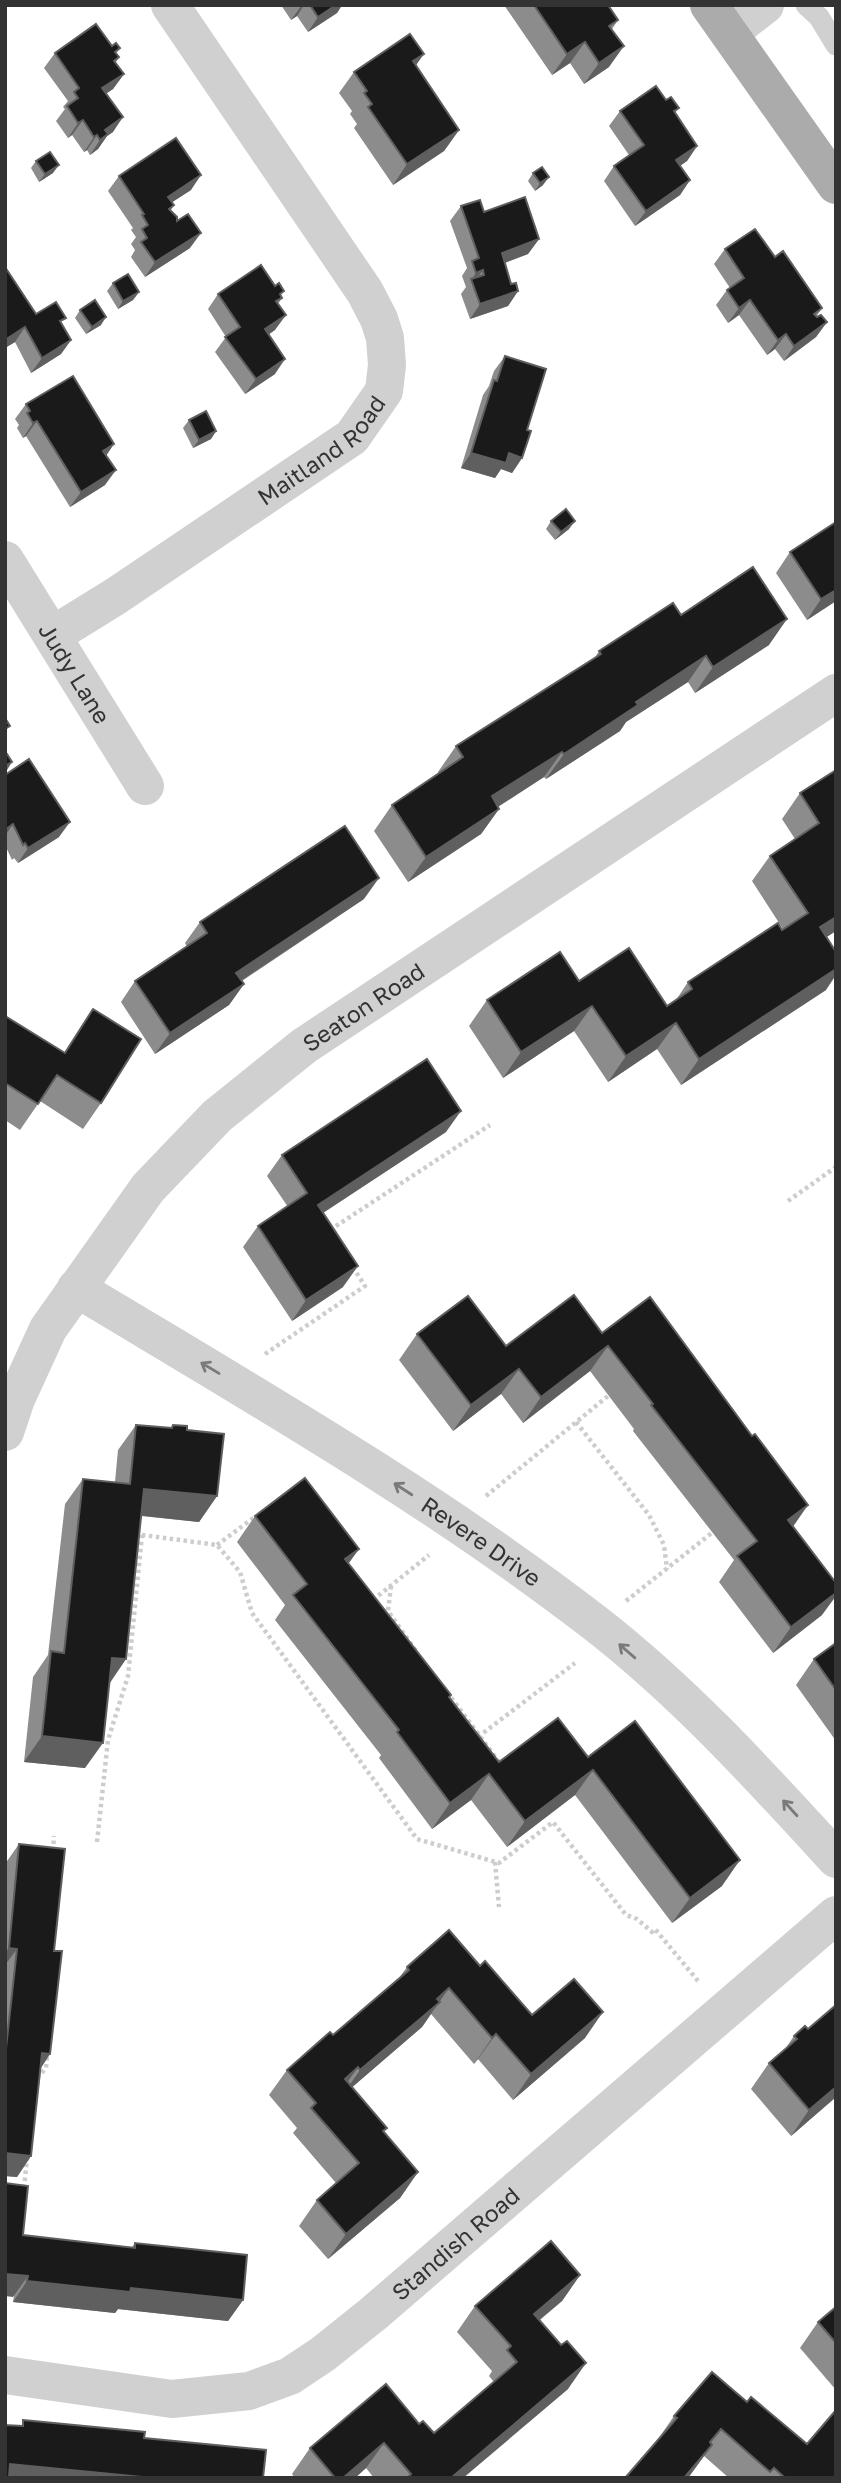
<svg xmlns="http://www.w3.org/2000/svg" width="841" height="2483" viewBox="0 0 841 2483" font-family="'Golos Text',sans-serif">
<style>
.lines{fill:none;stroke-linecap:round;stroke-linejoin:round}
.path{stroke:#cdcdcd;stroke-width:4.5;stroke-dasharray:3.5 3.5;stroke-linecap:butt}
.lane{stroke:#d0d0d0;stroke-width:21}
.street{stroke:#d0d0d0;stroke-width:38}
.primary{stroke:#ababab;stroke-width:38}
.wall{fill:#8c8c8c}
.shaded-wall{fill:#5f5f5f}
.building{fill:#1a1a1a;stroke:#5f5f5f;stroke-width:2}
.oneway{stroke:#7a7a7a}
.labels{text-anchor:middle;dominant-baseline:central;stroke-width:7;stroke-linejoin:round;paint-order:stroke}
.street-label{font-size:23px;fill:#333;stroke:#fff}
</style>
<rect width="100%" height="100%" fill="#fff"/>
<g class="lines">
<!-- path -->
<g class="path">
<polyline points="788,1201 836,1167"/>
<polyline points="330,1230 490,1125"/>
<polyline points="265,1354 365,1286 352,1266"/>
<polyline points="576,1422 649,1515 664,1545 667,1569"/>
<polyline points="486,1496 608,1396"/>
<polyline points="135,1534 217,1545 240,1572 252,1613 417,1839 499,1863 553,1822 626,1915 637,1919 652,1932 655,1929 698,1981"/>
<polyline points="217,1545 256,1516"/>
<polyline points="391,1586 388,1611 416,1651"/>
<polyline points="373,1600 429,1555"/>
<polyline points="626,1601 713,1532"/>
<polyline points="447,1692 502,1766"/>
<polyline points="478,1737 575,1663"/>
<polyline points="97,1842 108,1740 128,1676 142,1535"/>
<polyline points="53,1851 54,1836"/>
<polyline points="495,1862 499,1907"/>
<polyline points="37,2078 46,2068 47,2055"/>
<polyline points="24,2188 27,2159"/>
</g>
<!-- lane -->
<polyline class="lane" points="806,5 819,17 836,45"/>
<!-- street -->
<g class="street">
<polyline points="729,33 765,5"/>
<path id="s1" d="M5,560L145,786"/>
<path id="s2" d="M53,635L116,596L352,437L384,391L387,365L385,338L379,319L365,292L170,5"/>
<path id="s3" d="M76,1288C252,1394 432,1497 595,1623C684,1692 760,1776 836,1859"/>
<path id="s4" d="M5,1432L16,1399L48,1329L148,1188L217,1116L304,1046L836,693"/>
<path id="s5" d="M5,2375L172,2399L249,2391L290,2376L323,2354L373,2314L836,1915"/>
</g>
<!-- primary -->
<polyline class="primary" points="709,5 836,185"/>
</g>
<!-- wall -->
<g class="wall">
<polygon points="281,5 342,5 337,13 308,32 297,16 291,20"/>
<polygon points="504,5 608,5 618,20 612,29 609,67 584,84 570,63 552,75"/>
<polygon points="112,46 120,48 116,53 119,57 116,62 124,74 113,89 107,93 113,132 107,136 98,149 90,155 87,150 84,152 72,135 68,138 56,121 65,109 63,107 68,101 44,68 55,53"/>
<polygon points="416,66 459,130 444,151 393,185 354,128 357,124 350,114 352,111 339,93 354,72"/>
<polygon points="666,100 679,108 675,113 697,146 687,161 680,166 690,180 680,195 635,226 604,181 614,166 629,155 609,126 620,111"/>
<polygon points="36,161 53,173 39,182 31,168"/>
<polygon points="533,173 543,185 535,191 528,181"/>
<polygon points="119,176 191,190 172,202 174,205 171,210 190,248 145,277 131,257 135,250 131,244 136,237 131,230 133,228 108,191"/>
<polygon points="461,206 484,212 539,239 528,254 505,263 511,284 518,291 508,306 470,319 461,294 466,287 462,276 467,268 450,221"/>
<polygon points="725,249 775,257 822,308 816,317 827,322 816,337 784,361 775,349 767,355 739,315 728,323 716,305 727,290 730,288 714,264"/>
<polygon points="113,283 139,292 133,300 118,309 107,291"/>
<polygon points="275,286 282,298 278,304 275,330 269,334 275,374 245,394 215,352 226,337 208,309 218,294"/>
<polygon points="80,310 101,325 86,334 75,318"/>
<polygon points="36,314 62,324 71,340 61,354 31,373 15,342 5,348"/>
<polygon points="505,356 527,430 522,458 512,473 501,469 495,478 461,468 483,395 489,386 494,371"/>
<polygon points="26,404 106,455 105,485 70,507 26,436 23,438 17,428 19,425 15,419"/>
<polygon points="189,420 216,431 211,439 193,448 183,428"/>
<polygon points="551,521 569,529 555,540 546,529"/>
<polygon points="790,552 836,601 807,620 776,573"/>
<polygon points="681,615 769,645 695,693 688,682 626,722 620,731 546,779 544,777 498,807 499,809 481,834 408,882 374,831 392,805 439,774 438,772 456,746 594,659 599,651"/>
<polygon points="836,770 836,931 826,937 826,990 681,1085 657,1049 608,1082 574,1031 503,1078 469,1026 487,1000 579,981 667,1006 676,1000 688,982 783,929 752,881 770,856 795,839 782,819 800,793"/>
<polygon points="5,775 59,837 18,863 14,858 12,860 5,845"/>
<polygon points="364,899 242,981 244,984 229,1005 155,1054 121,1002 135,981 187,947 185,943 200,922"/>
<polygon points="93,1009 101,1103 83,1129 40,1101 20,1130 5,1120 5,1016 64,1053"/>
<polygon points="446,1132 323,1213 343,1287 292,1321 243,1247 258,1226 288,1207 267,1176 282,1155"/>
<polygon points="602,1333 793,1527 822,1615 773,1653 719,1582 734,1560 633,1431 634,1429 590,1371 523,1423 501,1394 453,1431 399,1360 417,1334 506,1346"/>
<polygon points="136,1425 170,1428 173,1425 187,1430 217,1496 199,1522 141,1516 126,1659 110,1683 85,1768 24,1762 33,1677 48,1655 65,1504 83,1479 115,1482 118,1450"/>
<polygon points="255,1516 359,1549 348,1563 499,1762 588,1757 722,1886 672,1923 575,1795 507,1847 471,1800 432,1829 379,1758 381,1755 275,1620 285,1605 237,1542"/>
<polygon points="836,1643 836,1741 796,1685 814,1659"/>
<polygon points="19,1844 54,1951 50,2054 41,2068 31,2156 17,2177 5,2176 5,1864"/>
<polygon points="480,1966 532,2015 585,2038 513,2100 478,2059 474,2064 431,2014 422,2027 352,2087 384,2132 418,2172 400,2198 328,2259 299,2226 317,2200 336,2183 293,2133 297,2128 269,2095 287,2070 333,2035 399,1978 407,1967"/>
<polygon points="808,2029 836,2097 791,2136 751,2089 769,2063 783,2052 794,2036"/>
<polygon points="23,2235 132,2247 135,2243 243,2300 228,2321 118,2309 115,2313 13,2302"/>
<polygon points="580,2275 562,2301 540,2320 568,2389 463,2478 374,2478 366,2468 355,2478 295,2478 292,2474 310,2448 419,2424 434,2433 494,2382 489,2376 492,2371 457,2332 475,2306"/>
<polygon points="836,2307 836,2390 800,2348 818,2322"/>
<polygon points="712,2372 836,2478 729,2478 704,2456 688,2478 625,2478 656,2442 674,2416"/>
</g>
<!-- shaded-wall -->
<g class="shaded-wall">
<polygon points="302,5 304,5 297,16 291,20"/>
<polygon points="336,5 342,5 337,13 308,32 318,17"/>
<polygon points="585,42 570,63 552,75 567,54"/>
<polygon points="624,46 609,67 584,84 599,63"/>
<polygon points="424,54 409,75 413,61"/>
<polygon points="124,74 113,89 92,103 102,88"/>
<polygon points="123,117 113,132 107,136 98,149 90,155 100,140 105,130"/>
<polygon points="83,120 72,135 68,138 78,123"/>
<polygon points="459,130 444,151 393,185 407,164"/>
<polygon points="97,135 87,150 84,152 94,137"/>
<polygon points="697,146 687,161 666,175 676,160"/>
<polygon points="59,165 53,173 39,182 45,174"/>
<polygon points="201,175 191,190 157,212 168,197"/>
<polygon points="549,177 543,185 535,191 540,183"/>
<polygon points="690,180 680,195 635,226 646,211"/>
<polygon points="201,233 190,248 145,277 155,262"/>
<polygon points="539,239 528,254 491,268 502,253"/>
<polygon points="483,270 473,284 471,280 476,273"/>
<polygon points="518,291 508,306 470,319 480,304"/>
<polygon points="139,292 133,300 118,309 123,301"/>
<polygon points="750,300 739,315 728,323 739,308"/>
<polygon points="286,315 275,330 255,344 265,329"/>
<polygon points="106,317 101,325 86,334 92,327"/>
<polygon points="827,322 816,337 784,361 794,346"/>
<polygon points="25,327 15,342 5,348 5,340"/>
<polygon points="786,334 775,349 767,355 778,340"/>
<polygon points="71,340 61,354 31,373 42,358"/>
<polygon points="285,359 275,374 245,394 256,379"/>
<polygon points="37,421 26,436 23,438 33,423"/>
<polygon points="216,431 211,439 193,448 199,440"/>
<polygon points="114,444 104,459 103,451"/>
<polygon points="471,453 509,453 522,458 512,473 501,469 495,478 461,468"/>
<polygon points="116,470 105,485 70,507 81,492"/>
<polygon points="575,521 569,529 555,540 561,532"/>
<polygon points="836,590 836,601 807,620 821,599"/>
<polygon points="787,619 769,645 695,693 713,667"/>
<polygon points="706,656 688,682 626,722 620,731 546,779 564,754 636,702"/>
<polygon points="562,752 544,777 474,822 492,796"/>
<polygon points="12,762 7,770 5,770 5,766"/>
<polygon points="499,809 481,834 408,882 426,857"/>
<polygon points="70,822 59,837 18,863 28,848"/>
<polygon points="13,824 5,836 5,830"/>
<polygon points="379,878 364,899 221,994 236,973"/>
<polygon points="836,917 836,931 802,953 820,927"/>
<polygon points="836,969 836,975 826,990 681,1085 699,1059"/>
<polygon points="244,984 229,1005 155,1054 170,1033"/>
<polygon points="592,1006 574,1031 503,1078 521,1052"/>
<polygon points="676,1023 657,1049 608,1082 626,1056"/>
<polygon points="461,1111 446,1132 303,1226 318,1205"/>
<polygon points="358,1266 343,1287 292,1321 306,1300"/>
<polygon points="608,1346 590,1371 523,1423 541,1397"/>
<polygon points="519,1369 501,1394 453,1431 471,1405"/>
<polygon points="144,1489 217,1496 199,1522 126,1514"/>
<polygon points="808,1505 790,1531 788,1520"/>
<polygon points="359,1549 341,1574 345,1559"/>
<polygon points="836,1593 836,1596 822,1615 773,1653 791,1627"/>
<polygon points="112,1658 126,1659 108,1685"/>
<polygon points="42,1736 103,1743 85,1768 24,1762"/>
<polygon points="593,1770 575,1795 507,1847 525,1821"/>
<polygon points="489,1774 471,1800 432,1829 450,1803"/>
<polygon points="740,1860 722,1886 672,1923 690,1898"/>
<polygon points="9,1948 17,1949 5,1965 5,1953"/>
<polygon points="449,1988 422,2027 342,2096 360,2070"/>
<polygon points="603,2012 585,2038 513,2100 531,2074"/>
<polygon points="496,2034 478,2059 474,2064 492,2038"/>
<polygon points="42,2053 50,2054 36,2075"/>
<polygon points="358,2067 340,2093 345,2079"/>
<polygon points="836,2087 836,2097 791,2136 809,2110"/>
<polygon points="5,2153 31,2156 17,2177 5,2176"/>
<polygon points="418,2172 400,2198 328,2259 346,2234"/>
<polygon points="5,2274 28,2276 13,2297 5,2296"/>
<polygon points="580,2275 562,2301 516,2339 534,2314"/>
<polygon points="27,2281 131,2288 243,2300 228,2321 118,2309 115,2313 13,2302"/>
<polygon points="586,2363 568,2389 463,2478 451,2478"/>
<polygon points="384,2443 366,2468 355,2478 343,2478"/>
<polygon points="712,2445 688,2478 684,2478"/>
<polygon points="10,2464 141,2477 140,2478 5,2478"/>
</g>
<!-- building -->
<g class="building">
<polygon points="310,5 336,5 318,17"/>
<polygon points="534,5 608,5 618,20 609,26 624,46 599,63 585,42 567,54"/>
<polygon points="96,24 112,46 116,43 120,48 115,52 119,57 114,61 124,74 102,88 123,117 105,130 108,134 100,140 97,135 94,137 83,120 78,123 67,106 78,98 74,92 79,88 55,53"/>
<polygon points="410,34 424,54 413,61 459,130 407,164 368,107 372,104 364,93 367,91 354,72"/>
<polygon points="656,86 666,100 671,97 679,108 674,111 697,146 676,160 690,180 646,211 614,166 644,145 620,111"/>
<polygon points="176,138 201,175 168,197 174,205 169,209 177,217 177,221 188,214 201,233 155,262 141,242 147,238 142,229 148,225 142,215 144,214 119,176"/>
<polygon points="50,152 59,165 45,174 36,161"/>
<polygon points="542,167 549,177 540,183 533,173"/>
<polygon points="525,197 539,239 502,253 511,284 516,283 518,291 480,304 471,279 484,275 483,270 476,273 472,261 479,258 461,206 480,200 484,212"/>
<polygon points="755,229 775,257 783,251 822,308 814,314 817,317 821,315 827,322 794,346 786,334 778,340 750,300 739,308 727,290 744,278 725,249"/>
<polygon points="261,265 275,286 279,283 284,291 280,294 282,298 276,301 286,315 265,329 285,359 256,379 225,337 240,327 218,294"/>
<polygon points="7,270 36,314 56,302 66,318 60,321 71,340 42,358 25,327 5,340 5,271"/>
<polygon points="128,274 139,292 123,301 113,283"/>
<polygon points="95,300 106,317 92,327 80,310"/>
<polygon points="505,356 546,369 527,430 531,431 522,458 509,453 506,463 471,453 494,380 497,381"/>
<polygon points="73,376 114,444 103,451 116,470 81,492 37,421 33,423 27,413 30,411 26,404"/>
<polygon points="206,411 216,431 199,440 189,420"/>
<polygon points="566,509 575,521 561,532 551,521"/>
<polygon points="836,522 836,590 821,599 790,552"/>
<polygon points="753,567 787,619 713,667 706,656 636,702 638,705 564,754 562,752 492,796 499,809 426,857 392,805 463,757 456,746 601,654 599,651 673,603 681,615"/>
<polygon points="5,718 10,726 5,729"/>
<polygon points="7,754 12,762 5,766 5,755"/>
<polygon points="29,759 70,822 28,848 25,843 23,845 13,824 5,830 5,775"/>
<polygon points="836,770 836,917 820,927 836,952 836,969 699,1059 676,1023 626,1056 592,1006 521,1052 487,1000 560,952 579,981 629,948 667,1006 692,989 688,982 778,923 782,930 808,913 770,856 819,823 800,793"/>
<polygon points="345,826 379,878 236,973 244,984 170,1033 135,981 207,933 200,922"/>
<polygon points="93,1009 141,1039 101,1103 57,1075 38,1104 5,1083 5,1016 65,1053"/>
<polygon points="427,1059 461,1111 318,1205 358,1266 306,1300 258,1226 307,1193 282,1155"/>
<polygon points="574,1295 602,1333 650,1297 752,1436 755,1434 808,1505 788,1520 836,1583 836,1593 791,1627 737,1556 757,1541 651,1405 653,1404 608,1346 541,1397 519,1369 471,1405 417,1334 468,1296 506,1346"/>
<polygon points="136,1425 172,1428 173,1425 187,1426 187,1430 224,1434 217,1496 144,1489 126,1659 112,1658 103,1743 42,1736 51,1651 64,1653 83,1479 130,1484"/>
<polygon points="305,1478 359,1549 345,1559 451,1695 449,1697 499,1762 558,1718 588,1757 635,1721 740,1860 690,1898 593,1770 525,1821 489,1774 450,1803 397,1732 399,1730 293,1595 307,1584 255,1516"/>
<polygon points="836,1643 836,1690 814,1659"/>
<polygon points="19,1844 65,1849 54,1951 62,1951 50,2054 42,2053 31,2156 5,2153 5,2048 6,2048 17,1949 9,1948"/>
<polygon points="449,1930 480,1966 485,1961 532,2015 574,1979 603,2012 531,2074 496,2034 492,2038 449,1988 437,1999 440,2002 360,2070 358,2067 345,2079 387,2128 383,2131 418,2172 346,2234 317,2200 359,2163 311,2108 316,2103 287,2070 330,2032 333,2035 409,1970 407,1967"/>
<polygon points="836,2005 836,2087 809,2110 769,2063 797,2039 794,2036 805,2026 808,2029"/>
<polygon points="5,2183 28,2186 23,2235 135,2248 135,2243 247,2255 243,2300 131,2288 130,2292 27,2281 28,2276 5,2274"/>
<polygon points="551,2241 580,2275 534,2314 561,2345 567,2341 586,2363 451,2478 407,2478 411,2474 384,2443 343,2478 335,2478 310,2448 386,2384 419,2424 423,2421 434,2433 517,2362 507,2350 511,2346 475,2306"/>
<polygon points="836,2307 836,2343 818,2322"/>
<polygon points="712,2372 747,2402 751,2397 807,2444 836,2410 836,2478 785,2478 774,2468 770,2472 721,2429 710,2442 712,2445 684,2478 625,2478 677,2418 674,2416"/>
<polygon points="23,2420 145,2432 144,2438 266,2450 263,2478 141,2478 141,2477 10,2464 9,2478 5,2478 5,2425 23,2426"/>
</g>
<!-- one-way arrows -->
<defs><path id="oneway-shaft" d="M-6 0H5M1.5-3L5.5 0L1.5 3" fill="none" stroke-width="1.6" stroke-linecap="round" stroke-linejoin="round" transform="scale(1.75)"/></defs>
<g class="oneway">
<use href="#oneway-shaft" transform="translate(210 1368) rotate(-149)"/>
<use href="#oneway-shaft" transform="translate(403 1489) rotate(-147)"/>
<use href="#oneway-shaft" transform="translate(627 1651) rotate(-139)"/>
<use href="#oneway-shaft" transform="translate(790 1808) rotate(-132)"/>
</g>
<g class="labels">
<!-- street labels -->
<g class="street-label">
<text stroke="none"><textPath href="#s2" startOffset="327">Maitland Road</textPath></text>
<text stroke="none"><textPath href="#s1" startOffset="133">Judy Lane</textPath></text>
<text stroke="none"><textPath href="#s4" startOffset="567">Seaton Road</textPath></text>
<text stroke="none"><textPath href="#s3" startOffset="478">Revere Drive</textPath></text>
<text stroke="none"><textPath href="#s5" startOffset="502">Standish Road</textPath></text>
</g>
</g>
<!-- border -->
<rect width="841" height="2483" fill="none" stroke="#333333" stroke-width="14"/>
</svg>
